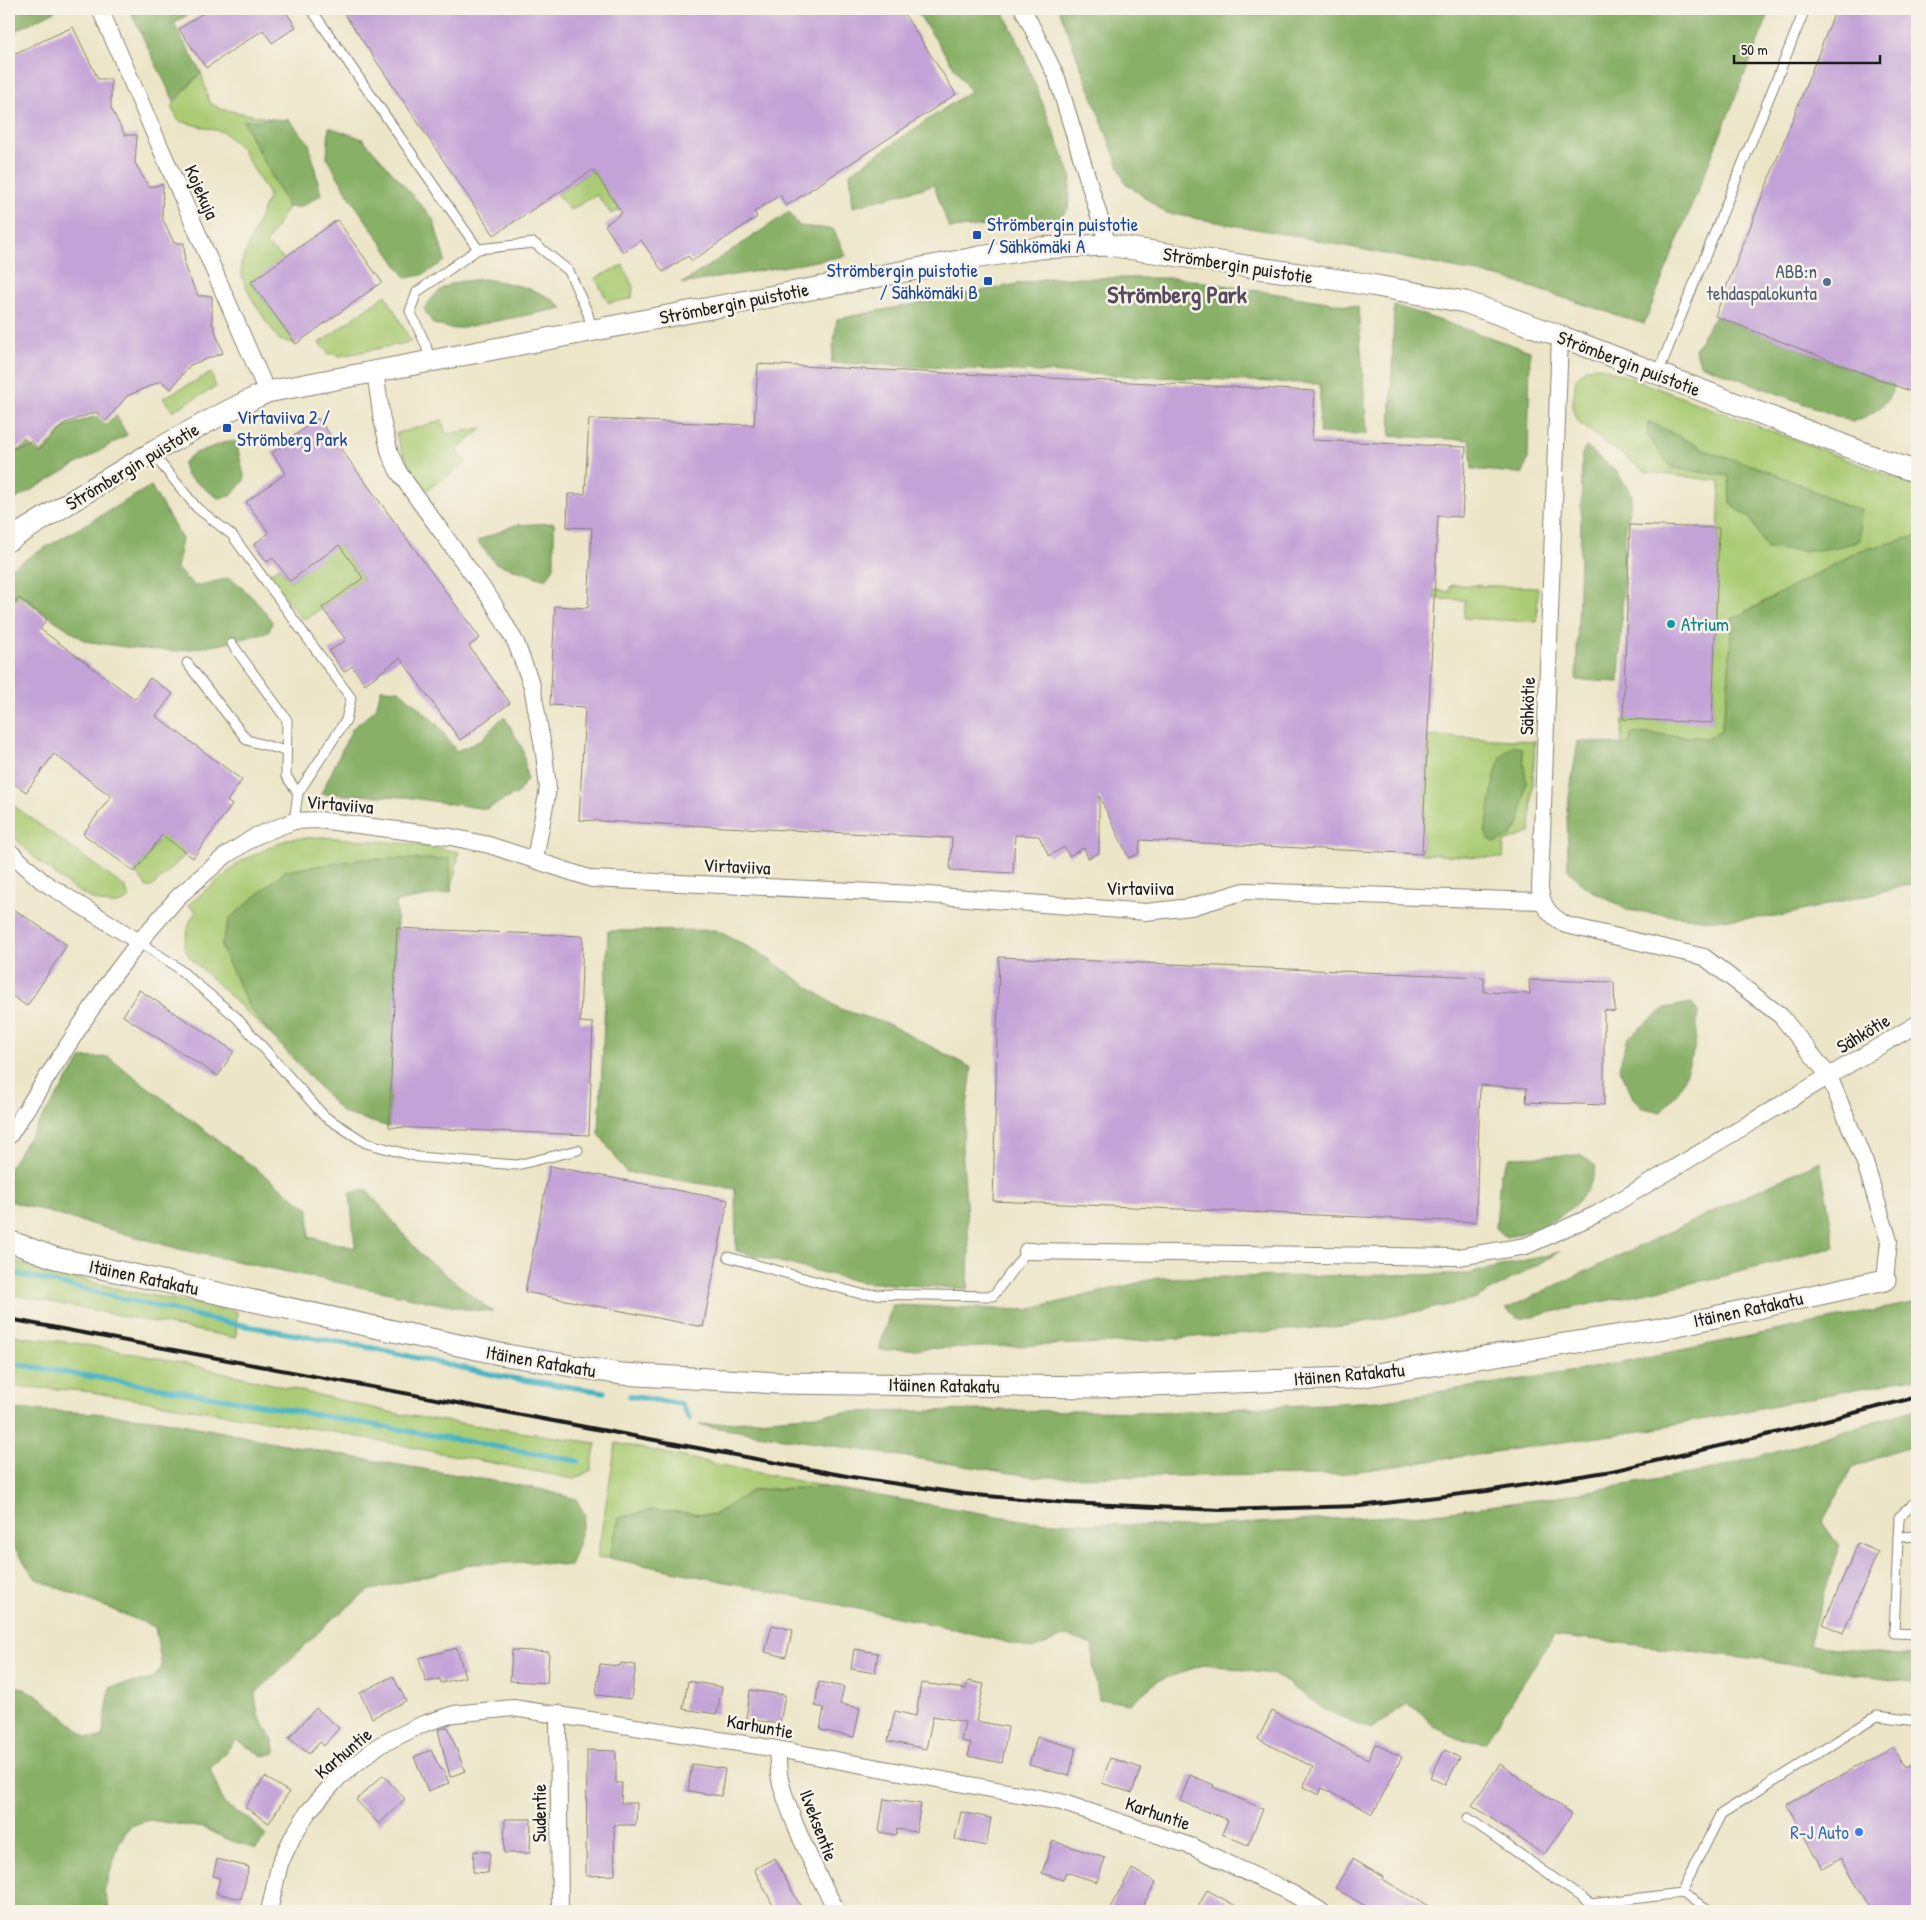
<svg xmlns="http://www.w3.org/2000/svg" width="1926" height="1920" viewBox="0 0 1926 1920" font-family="'Patrick Hand',sans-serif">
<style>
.green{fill:#abcc74;stroke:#647448}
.forest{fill:#88b066;stroke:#526641}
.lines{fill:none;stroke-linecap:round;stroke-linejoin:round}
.stream{stroke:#47b4c3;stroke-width:5.5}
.building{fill:#c3a2d7}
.service-casing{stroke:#848072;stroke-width:11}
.minor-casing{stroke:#848072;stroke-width:18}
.tertiary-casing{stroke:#848072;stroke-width:23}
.service{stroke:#fff;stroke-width:9}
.minor{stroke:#fff;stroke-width:16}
.tertiary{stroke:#fff;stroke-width:21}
.rail{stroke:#1c1c1c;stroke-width:4}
.transit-dot{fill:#1a4fb4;stroke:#f7f3e8;stroke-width:2}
.service-dot{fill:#5c6f8a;stroke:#f7f3e8;stroke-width:2}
.culture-dot{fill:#0f9aa8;stroke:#f7f3e8;stroke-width:2}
.shop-dot{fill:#3f7fe0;stroke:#f7f3e8;stroke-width:2}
.labels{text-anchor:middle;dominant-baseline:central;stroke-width:5;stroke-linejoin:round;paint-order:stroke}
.street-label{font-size:19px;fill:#1c1c1c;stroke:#f7f3e8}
.transit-label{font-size:19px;fill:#164399;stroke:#f7f3e8;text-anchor:start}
.service-label{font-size:19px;fill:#4e5e75;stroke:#f7f3e8;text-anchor:end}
.culture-label{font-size:19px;fill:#0d838f;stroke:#f7f3e8;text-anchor:start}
.shop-label{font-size:19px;fill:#366cbe;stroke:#f7f3e8;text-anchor:end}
.district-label{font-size:24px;font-weight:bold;fill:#564b5d;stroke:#f7f3e8}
</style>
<rect width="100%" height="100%" fill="#f7f3e8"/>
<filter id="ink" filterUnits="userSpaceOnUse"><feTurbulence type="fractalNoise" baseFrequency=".02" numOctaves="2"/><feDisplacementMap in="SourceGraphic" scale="10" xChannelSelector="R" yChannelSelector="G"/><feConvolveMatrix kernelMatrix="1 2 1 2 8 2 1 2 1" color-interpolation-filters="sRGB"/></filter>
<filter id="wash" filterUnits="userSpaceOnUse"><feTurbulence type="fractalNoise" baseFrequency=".0096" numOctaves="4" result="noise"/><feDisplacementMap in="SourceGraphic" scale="20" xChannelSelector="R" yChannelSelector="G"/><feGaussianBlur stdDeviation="1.12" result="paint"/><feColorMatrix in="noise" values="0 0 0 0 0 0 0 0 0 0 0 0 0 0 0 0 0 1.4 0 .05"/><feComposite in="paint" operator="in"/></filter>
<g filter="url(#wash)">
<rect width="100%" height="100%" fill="#ece5c7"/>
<!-- green -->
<g class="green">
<path d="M201,72L209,102L221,109L272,119L244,122L288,207L266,244L284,259L251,282L296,344L279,340C266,320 240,288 241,264L269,195L241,148L223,132L179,121L171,107Z"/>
<polygon points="593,170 620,210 611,214 597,195 570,210 557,194"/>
<polygon points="623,265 633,287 632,298 609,303 595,278"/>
<polygon points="386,295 411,342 341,356 328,353 319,343"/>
<polygon points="1601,367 1917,486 1917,536 1859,551 1732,619 1728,687 1722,730 1708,738 1632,733 1629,745 1621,745 1623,719 1712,722 1720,481 1646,472 1579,423 1572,408 1576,379 1586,368"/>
<polygon points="211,373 216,387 172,411 163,398"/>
<path d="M442,420L446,434L483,428L457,450L466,463L427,490C412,472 402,456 396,434Z"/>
<polygon points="336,541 363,578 308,618 301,618 267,575 279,567 290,581 318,560"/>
<polygon points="1454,585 1538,587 1537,622 1464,618 1465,600 1434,599 1435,590 1450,592 1450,586"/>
<polygon points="1428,736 1535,741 1530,833 1504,842 1503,858 1422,854"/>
<path d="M9,802L126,888L129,898C102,926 28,852 9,832Z"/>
<polygon points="150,826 187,853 152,887 147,887 135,872 157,842"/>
<polygon points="322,837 412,844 459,852 451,892 449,859 249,1007 274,1038 190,958 184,946 190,921 196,911 188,905 241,861 288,839"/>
<polygon points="9,1260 126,1291 237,1311 236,1338 9,1294"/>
<polygon points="9,1335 82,1344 192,1365 398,1414 596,1443 591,1470 574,1479 334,1432 84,1391 9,1386"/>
<polygon points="616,1443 826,1487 753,1490 714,1515 652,1510 619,1518 609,1558 597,1558"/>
</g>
<!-- forest -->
<g class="forest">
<polygon points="9,9 54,9 55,11 9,34"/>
<polygon points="129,9 195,9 174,24 201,72 174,101"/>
<polygon points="915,9 1002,9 1019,44 1071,176 1068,209 1055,223 949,228 934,185 853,207 850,173 970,91"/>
<polygon points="1059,9 1771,9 1644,324 1503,278 1306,238 1166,213 1125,183"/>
<polygon points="272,119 289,120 309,143 321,195 300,207 288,207 243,121"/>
<polygon points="329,127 363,139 430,215 433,219 445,261 422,275 406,278 351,199 327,158"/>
<polygon points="789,212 799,226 833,229 846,256 681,284"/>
<polygon points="1048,278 1179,278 1358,307 1367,434 1319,433 1320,384 831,363 837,319"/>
<path d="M485,279C513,284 541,288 563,308L455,329L433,324L424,309C444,281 452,282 485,279Z"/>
<polygon points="1394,305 1530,351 1528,459 1523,474 1472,469 1470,440 1390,436"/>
<path d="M1715,316L1894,385C1889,406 1871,415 1852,422L1700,364L1695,349Z"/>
<polygon points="116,415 127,435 9,503 9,455 29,444 40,454 66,426 96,416 106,424"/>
<path d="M1648,421L1712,453L1755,466L1802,485L1848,507L1861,509L1860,540C1826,553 1803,551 1767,549L1750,518L1730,504L1729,476L1672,468L1647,435Z"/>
<polygon points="228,441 236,442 245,479 231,496 218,498 186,475 183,463 193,454"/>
<polygon points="1586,447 1616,471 1632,495 1625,535 1619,682 1576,680 1581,524 1582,454"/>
<path d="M151,486L182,539L177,569L195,586L230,578C247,591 260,604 272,622L269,632L223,644L177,651L138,649L85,641L19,596L9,608V569Z"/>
<polygon points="554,523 554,567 546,580 495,563 477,541 515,525"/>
<polygon points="1917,536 1917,883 1776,917 1710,920 1627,910 1584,886 1568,870 1567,809 1578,741 1629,745 1632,733 1708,738 1721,730 1728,687 1732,619 1859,551"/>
<polygon points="381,689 399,690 436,723 456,751 480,741 504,716 523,750 527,779 518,793 486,809 405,797 321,794 352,729 376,709"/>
<path d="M1514,745L1522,749L1526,781L1520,823L1511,836L1495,843L1488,838L1485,832C1490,814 1493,764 1505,752C1507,750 1511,748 1514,745Z"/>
<polygon points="362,859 450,859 451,892 396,902 397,928 389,1127 343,1113 274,1038 249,1007 221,947 229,919 285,871"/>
<polygon points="716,930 760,953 840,1009 888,1024 972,1068 962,1145 969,1248 968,1289 860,1282 736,1251 735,1189 626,1172 599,1134 608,931"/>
<polygon points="1691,1003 1698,1012 1695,1047 1680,1089 1661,1112 1643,1108 1633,1098 1619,1067 1628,1038 1665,1008"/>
<polygon points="108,1057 309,1209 309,1237 355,1248 350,1193 367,1190 422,1256 493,1312 465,1309 183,1250 9,1201 9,1168 82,1058"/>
<path d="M1580,1155L1596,1166C1589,1208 1544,1229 1506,1237L1496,1228L1500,1175L1510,1157Z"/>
<polygon points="1820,1161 1835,1247 1720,1277 1519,1319 1506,1309"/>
<polygon points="1560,1252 1474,1300 1344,1326 1112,1343 879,1350 892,1305 1027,1310 1157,1278 1467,1274"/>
<polygon points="1917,1302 1917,1377 1655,1429 1332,1475 1037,1477 699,1425 852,1412 991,1410 1169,1412 1378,1401 1582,1370"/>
<polygon points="9,1409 95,1413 161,1420 335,1454 540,1489 576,1499 585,1515 578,1545 570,1566 537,1562 473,1564 368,1591 330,1621 255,1694 258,1715 273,1740 276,1753 263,1756 236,1740 210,1769 224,1804 252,1821 267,1836 256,1849 226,1839 204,1828 149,1820 130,1826 120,1841 104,1891 110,1911 9,1911 9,1683 36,1694 87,1737 102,1738 110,1687 153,1679 162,1667 155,1627 36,1579 9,1540"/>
<polygon points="1917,1409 1917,1444 1852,1467 1823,1522 1839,1545 1809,1645 1917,1657 1917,1684 1758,1659 1554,1635 1485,1743 1459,1739 1433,1727 1421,1712 1407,1704 1371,1729 1327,1711 1276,1675 1205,1664 1158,1681 1130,1704 1099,1699 1093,1666 1093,1645 1066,1636 1032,1649 951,1628 609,1558 619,1518 652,1510 714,1515 753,1490 826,1487 1028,1521 1182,1527 1427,1514 1542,1499 1712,1470"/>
</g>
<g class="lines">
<!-- stream -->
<g class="stream">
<polyline points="9,1272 219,1321 372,1348 504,1377 604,1392"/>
<polyline points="9,1363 227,1399 578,1461"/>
<polyline points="630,1396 681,1404 690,1419"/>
</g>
</g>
<g id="blocks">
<!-- building -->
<g class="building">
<polygon points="209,9 284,9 296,27 272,43 263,30 206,68 179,29"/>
<polygon points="341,9 901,9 956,94 786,206 780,195 754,212 757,217 692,261 688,256 663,272 641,240 623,252 605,225 622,213 593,170 494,235"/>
<polygon points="1836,9 1917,9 1917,394 1715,316"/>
<polygon points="73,27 98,79 111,79 111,108 125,135 137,135 135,163 149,187 163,184 162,217 174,243 184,243 185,268 198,296 212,296 212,322 223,353 190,365 171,389 161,381 127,396 106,421 96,412 65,423 39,450 31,441 9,451 9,56"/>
<polygon points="337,220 382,282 296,344 251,282"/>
<polygon points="758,364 1315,391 1312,440 1466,447 1462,517 1438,516 1422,854 1140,840 1139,853 1129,858 1099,796 1099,853 1088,858 1084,848 1069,856 1064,847 1049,856 1039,836 1015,835 1013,873 950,870 952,838 579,820 585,707 550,705 555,606 588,608 592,528 567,527 568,494 585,494 589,419 754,425"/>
<polygon points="318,418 480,638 469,646 510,703 460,740 400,658 365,684 352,666 344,672 329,651 346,640 322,608 363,578 339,545 290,581 273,558 267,562 254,544 269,533 246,502 286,473 272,453"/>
<polygon points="1630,525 1719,528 1712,723 1623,719"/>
<polygon points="19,598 47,619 40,629 135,699 150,678 173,694 156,716 242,780 227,801 232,805 193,858 162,835 135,872 83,834 111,796 54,754 26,792 9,780 9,611"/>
<polygon points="9,906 67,945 27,1006 9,994"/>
<polygon points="397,928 583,936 580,1022 593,1023 589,1135 389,1127"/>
<polygon points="999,957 1484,977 1484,992 1530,994 1529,980 1614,982 1615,1012 1604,1010 1604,1105 1526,1102 1527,1088 1480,1085 1476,1222 993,1201"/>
<polygon points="139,990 234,1051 218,1076 123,1016"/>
<polygon points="550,1166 728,1200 703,1327 525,1292"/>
<polygon points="1858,1543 1878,1552 1843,1633 1823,1624"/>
<polygon points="772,1625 793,1630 786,1657 765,1652"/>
<polygon points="457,1648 465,1677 441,1683 440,1679 426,1682 419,1658"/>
<polygon points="854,1649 878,1653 875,1673 851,1669"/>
<polygon points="512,1650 549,1652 547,1683 510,1681"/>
<polygon points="621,1663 636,1665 631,1699 596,1695 600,1664 620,1666"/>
<polygon points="393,1676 406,1701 372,1718 360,1693"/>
<polygon points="688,1681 722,1687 717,1714 683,1709"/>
<polygon points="968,1681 984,1684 976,1721 1008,1727 1002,1763 968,1756 971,1743 961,1741 965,1722 933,1716 926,1749 888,1741 895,1711 916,1716 921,1683 966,1689"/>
<polygon points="819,1682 844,1687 840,1704 860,1708 854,1737 820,1730 824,1708 815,1706"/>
<polygon points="750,1690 785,1695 780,1724 746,1719"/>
<polygon points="316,1708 339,1728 324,1746 320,1742 309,1754 289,1738"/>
<polygon points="1272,1711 1368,1759 1375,1744 1402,1757 1373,1814 1322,1788 1319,1795 1303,1787 1313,1767 1258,1739"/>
<polygon points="448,1727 465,1771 450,1777 438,1730"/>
<polygon points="1037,1737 1076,1748 1069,1776 1029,1765"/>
<polygon points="1893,1747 1904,1768 1917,1762 1917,1911 1871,1911 1842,1858 1822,1869 1787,1805"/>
<polygon points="431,1750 441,1770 443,1769 449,1783 428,1791 414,1757"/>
<polygon points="587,1750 616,1751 616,1783 622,1783 621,1803 637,1803 636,1825 614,1825 615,1875 586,1876"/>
<polygon points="1445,1750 1460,1758 1445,1785 1430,1777"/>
<polygon points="1110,1758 1141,1768 1132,1793 1102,1783"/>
<polygon points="692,1764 725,1769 721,1796 688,1791"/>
<polygon points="1500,1764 1572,1814 1544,1855 1472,1805"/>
<polygon points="383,1775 405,1799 379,1824 356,1800"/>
<polygon points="1190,1775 1214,1785 1213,1787 1263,1809 1248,1845 1222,1834 1228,1820 1180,1801"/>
<polygon points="265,1777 289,1792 269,1823 245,1807"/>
<polygon points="884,1799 921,1804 916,1832 897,1829 896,1835 879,1832"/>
<polygon points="961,1812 991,1818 986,1846 955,1839"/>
<polygon points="505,1819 531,1819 530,1853 504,1853"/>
<polygon points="1053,1841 1105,1858 1097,1882 1066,1872 1063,1880 1042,1873"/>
<polygon points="474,1851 490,1852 488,1873 473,1872"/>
<polygon points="775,1858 789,1885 803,1911 776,1911 754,1869"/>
<polygon points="217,1859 249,1867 241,1899 216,1893 220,1878 213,1876"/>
<polygon points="1353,1859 1383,1877 1382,1879 1437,1911 1374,1911 1335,1888"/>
<polygon points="1132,1869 1156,1882 1140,1911 1108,1911"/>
<polygon points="1207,1890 1245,1911 1196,1911"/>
</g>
</g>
</g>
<g filter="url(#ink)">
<use href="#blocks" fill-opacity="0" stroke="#848072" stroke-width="1"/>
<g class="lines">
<defs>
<g id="service">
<polyline points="311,9 478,249 534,243 569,271 588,314 592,330"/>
<polyline points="430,361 426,345 410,311 417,292 478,249"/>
<polyline points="1658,373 1805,9"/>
<polyline points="152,453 197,508 232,535 351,698 346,720 298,793 294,821"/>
<polyline points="232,644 287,720 286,776 298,793"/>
<polyline points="187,663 247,740 286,751"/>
<polyline points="139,942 173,964 236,1017 324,1116 366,1143 418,1157 517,1165 578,1150"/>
<polyline points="728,1257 861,1294 993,1296 1027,1251"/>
<polyline points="1917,1501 1899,1517 1894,1633 1917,1634"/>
<polyline points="1898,1537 1917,1536"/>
<polyline points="1468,1818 1591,1904 1681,1893 1711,1911"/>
<polyline points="1681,1893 1721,1814 1877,1716 1917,1721"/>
</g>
<g id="minor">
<polyline points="100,9 267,392"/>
<polyline points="1023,9 1057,78 1108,245"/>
<polyline points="375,371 382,420 390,454 398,471 422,505 492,601 516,643 532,686 544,753 548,789 535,859"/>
<polyline points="9,851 42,881 139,942 178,897 225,856 256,836 294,821 319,820 451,837 489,845 592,879 915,894 1146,912 1191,907 1245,891 1542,901"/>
<polyline points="9,1136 108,983 139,942"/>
<path d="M1027,1251L1458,1257L1526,1246L1597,1214L1829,1076L1781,1016L1704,957L1566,925C1550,915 1543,909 1540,889L1560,336"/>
<polyline points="1885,1280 1889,1241 1865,1163 1829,1076 1917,1024"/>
<polyline points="558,1713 560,1911"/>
<path d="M777,1749C778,1760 778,1773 781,1784C794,1828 815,1871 837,1911"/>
<polyline points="269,1911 280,1863 293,1836 308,1812 338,1778 378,1746 423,1724 454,1714 513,1708 777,1749 1061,1802 1193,1847 1293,1894 1321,1911"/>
</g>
<g id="tertiary">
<path d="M9,540C93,488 177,434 267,392L980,257L1039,248L1108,245L1371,285L1465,302L1560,336L1882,460L1917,472"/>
<polyline points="9,1241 55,1258 500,1354 621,1374 777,1383 1096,1387 1352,1378 1659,1329 1885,1280"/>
</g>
</defs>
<!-- service casing -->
<use href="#service" class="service-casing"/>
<!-- minor casing -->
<use href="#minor" class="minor-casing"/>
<!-- tertiary casing -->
<use href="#tertiary" class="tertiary-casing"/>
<!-- service -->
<use href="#service" class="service"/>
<!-- minor -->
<use href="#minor" class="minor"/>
<!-- tertiary -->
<use href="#tertiary" class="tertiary"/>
<!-- rail -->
<polyline class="rail" points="9,1319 852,1477 964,1494 1068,1503 1221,1510 1360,1506 1487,1491 1612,1471 1775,1433 1917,1397"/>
</g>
</g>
<!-- markers -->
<g class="transit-dot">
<rect x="972" y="230" width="10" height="10" rx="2.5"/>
<rect x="983" y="276" width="10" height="10" rx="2.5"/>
<rect x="222" y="423" width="10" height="10" rx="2.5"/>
</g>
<circle class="service-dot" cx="1827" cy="282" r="5"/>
<circle class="culture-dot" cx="1671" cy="624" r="5"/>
<circle class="shop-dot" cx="1859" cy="1832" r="5"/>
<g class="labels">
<!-- street labels -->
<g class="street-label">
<text transform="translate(202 192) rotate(66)">Kojekuja</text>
<text transform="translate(1238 265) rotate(9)">Strömbergin puistotie</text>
<text transform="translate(734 303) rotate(-11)">Strömbergin puistotie</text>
<text transform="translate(1629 363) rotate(21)">Strömbergin puistotie</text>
<text transform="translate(132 466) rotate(-31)">Strömbergin puistotie</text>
<text transform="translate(1527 706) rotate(-88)">Sähkötie</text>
<text transform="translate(340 804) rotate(5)">Virtaviiva</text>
<text transform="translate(737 866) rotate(3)">Virtaviiva</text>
<text x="1140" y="888">Virtaviiva</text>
<text transform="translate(1863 1033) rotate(-31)">Sähkötie</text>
<text transform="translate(144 1277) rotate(12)">Itäinen Ratakatu</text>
<text transform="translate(1748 1309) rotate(-12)">Itäinen Ratakatu</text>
<text transform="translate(541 1361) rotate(10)">Itäinen Ratakatu</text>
<text transform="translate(1349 1374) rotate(-5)">Itäinen Ratakatu</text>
<text transform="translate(944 1385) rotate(1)">Itäinen Ratakatu</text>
<text transform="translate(760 1726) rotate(10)">Karhuntie</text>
<text transform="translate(343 1753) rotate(-40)">Karhuntie</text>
<text transform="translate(539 1813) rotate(-90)">Sudentie</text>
<text transform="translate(1158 1813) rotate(19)">Karhuntie</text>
<text transform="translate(819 1825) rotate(69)">Ilveksentie</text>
</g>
<!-- transit labels -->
<g class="transit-label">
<text x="987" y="224">Strömbergin puistotie<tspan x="987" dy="22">/ Sähkömäki A</tspan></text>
<text x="978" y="270" text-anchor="end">Strömbergin puistotie<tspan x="978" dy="22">/ Sähkömäki B</tspan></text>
<text x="237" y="417">Virtaviiva 2 /<tspan x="237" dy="22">Strömberg Park</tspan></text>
</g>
<!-- service labels -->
<g class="service-label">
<text x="1817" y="271">ABB:n<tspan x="1817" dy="22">tehdaspalokunta</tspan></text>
</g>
<!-- culture labels -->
<g class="culture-label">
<text x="1681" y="624">Atrium</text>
</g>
<!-- shop labels -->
<g class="shop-label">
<text x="1849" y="1832">R-J Auto</text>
</g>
<!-- district labels -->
<g class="district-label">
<text x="1177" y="294">Strömberg Park</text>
</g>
</g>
<!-- margin -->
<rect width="1926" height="1920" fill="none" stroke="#f7f3e8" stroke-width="30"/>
<!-- scale -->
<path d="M1734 55v8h146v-8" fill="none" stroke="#1c1c1c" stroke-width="2.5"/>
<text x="1741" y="55" font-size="15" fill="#1c1c1c" stroke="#f7f3e8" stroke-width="4" paint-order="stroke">50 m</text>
</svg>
